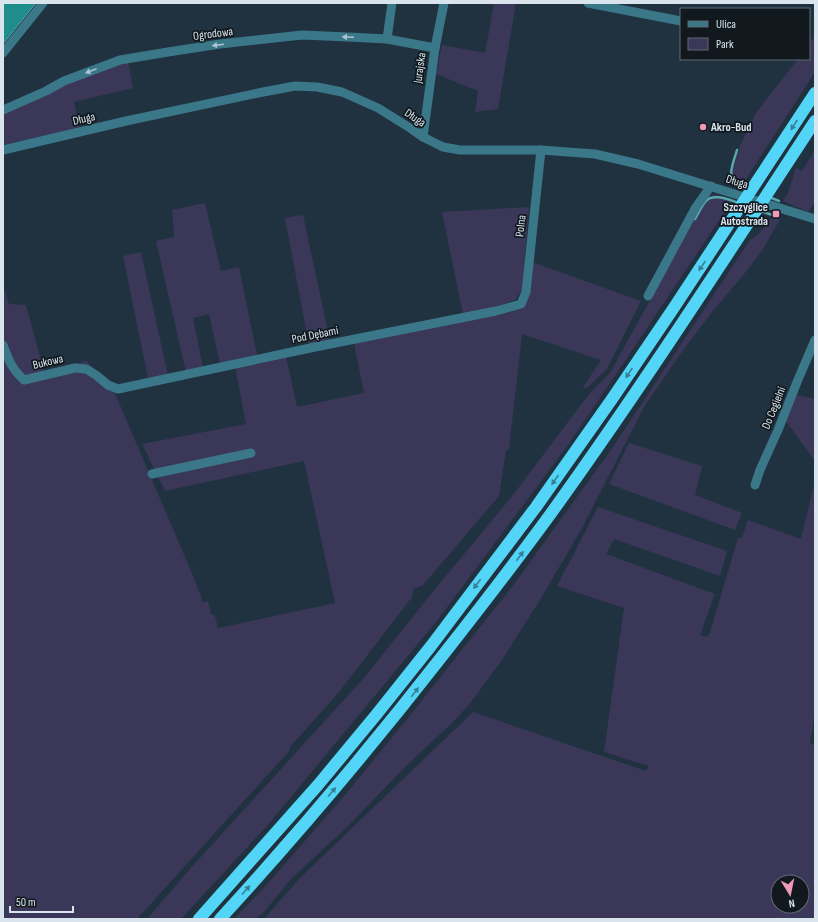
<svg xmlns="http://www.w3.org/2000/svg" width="818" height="922" viewBox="0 0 818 922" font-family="'Sofia Sans Condensed',sans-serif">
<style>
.green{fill:#3b3759;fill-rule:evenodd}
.water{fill:#208d8d;stroke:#58a7aa}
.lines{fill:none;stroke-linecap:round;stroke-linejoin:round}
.stream{stroke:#58a7aa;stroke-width:2.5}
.minor{stroke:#3a7789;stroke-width:9}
.highway{stroke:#53d5f8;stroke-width:12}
.oneway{fill:#a9c3cf}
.oneway2{fill:#358096}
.poi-dot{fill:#f09ab7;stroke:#11191f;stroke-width:1.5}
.labels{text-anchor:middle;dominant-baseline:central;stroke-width:3.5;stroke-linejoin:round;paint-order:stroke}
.street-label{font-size:12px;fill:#d9e4ed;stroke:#11191f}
.poi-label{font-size:12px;font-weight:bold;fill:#d9e4ed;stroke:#11191f;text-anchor:start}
</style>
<rect width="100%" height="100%" fill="#203240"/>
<!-- green -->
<g class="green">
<polygon points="494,3 516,3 498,109 475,112 478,91 436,74 442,45 485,53"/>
<polygon points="815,36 815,72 741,187 735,183 732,177 732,172 740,146 756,113 798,59 809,59 809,44"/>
<polygon points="128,61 133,88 74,102 79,128 3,145 3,112 70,80"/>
<polygon points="815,150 815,202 808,212 783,201 788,193 796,168 802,171"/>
<polygon points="714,194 732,201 625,361 568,445 436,622 266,827 181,919 147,919 189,870 363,679 431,594 513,495 589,394 610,373 706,198"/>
<polygon points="205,203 221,271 239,267 257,355 220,364 209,314 193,318 203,368 186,372 156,241 174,237 172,210"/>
<polygon points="529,207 522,290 515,300 495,307 463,314 442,212"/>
<path d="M775,213L782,216L763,249L745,273L712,312L681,353L644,407L582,528L540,600L502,660L471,702L456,719L405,767L348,826L292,878L263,913L255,919H234L270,881L344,796L403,724L512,587L613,447L750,240C761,234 768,223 775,213Z"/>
<polygon points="303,215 330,341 309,345 285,218"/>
<polygon points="141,252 168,376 148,378 123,256"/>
<polygon points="532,262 641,301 607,369 586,389 583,387 601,360 522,334 509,449 506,451 499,496 423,585 413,589 412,597 339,692 289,748 290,750 137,919 3,919 3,284 9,304 26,305 44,371 86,361 111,384 191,571 201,596 202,603 208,601 211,614 215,616 218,628 335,603 304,461 165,491 142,444 246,424 235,366 286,356 297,407 364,393 354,343 511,312 521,306"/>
<polygon points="797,395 815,399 815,464 815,461 785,420"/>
<polygon points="629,443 702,466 695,495 742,513 735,530 609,484"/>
<path d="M815,481V711L810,743L815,745V919H264L299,879L473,712L646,771L649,766L604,752L624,608L557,586L598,507L727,551L720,576L614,539L606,554L715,594L700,635L707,637L710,632L738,538H742L748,520L801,539ZM778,882H802V906H778Z"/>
</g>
<!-- water -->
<polygon class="water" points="3,3 36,3 3,44"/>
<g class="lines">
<!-- stream -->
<g class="stream">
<path d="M737,150C734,161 725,179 738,186C741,188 745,189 748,190"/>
<polyline points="769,197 779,201"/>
<polyline points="761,211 775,216"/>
<path d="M695,219C698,214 701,207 705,202C712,192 730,200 739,203"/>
</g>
<!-- minor -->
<g class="minor">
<polyline points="588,3 681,21"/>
<polyline points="387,39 392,3"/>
<polyline points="3,53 43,3"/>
<polyline points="3,110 46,91 64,81 120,60 168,52 220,44 302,35 348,37 387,39 435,48"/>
<polyline points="423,137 435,48 444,3"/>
<polyline points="3,150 126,121 263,92 295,86 317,87 342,92 378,108 410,128 423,137 443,147 460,150 541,150 595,154 638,164 815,219"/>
<polyline points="648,296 696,207 711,186"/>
<path d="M3,345C9,361 12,369 24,380L75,368L86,369L96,375L108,385L118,389L315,347L496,311L521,304L526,292L541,150"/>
<polyline points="152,474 251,453"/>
<polyline points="755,485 760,470 778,430 797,382 815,340"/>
</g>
<!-- highway -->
<g class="highway">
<polyline points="199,919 318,785 376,715 431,646 536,507 612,399 673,309 815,93"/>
<path d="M220,919C298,834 372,746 443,655C480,608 517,560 552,512C644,384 729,252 815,121"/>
</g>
</g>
<!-- one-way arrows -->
<defs><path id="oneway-solid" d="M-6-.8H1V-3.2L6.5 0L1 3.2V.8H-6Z"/></defs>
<g class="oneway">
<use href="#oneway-solid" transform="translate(348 37) rotate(-177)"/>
<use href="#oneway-solid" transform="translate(218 45) rotate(173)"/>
<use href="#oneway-solid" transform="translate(91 71) rotate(159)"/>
</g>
<g class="oneway2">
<use href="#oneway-solid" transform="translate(794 125) rotate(123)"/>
<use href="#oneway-solid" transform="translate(702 266) rotate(124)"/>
<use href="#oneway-solid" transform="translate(629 373) rotate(124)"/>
<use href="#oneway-solid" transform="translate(555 480) rotate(125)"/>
<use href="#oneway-solid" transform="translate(520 556) rotate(-53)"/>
<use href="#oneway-solid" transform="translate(477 584) rotate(127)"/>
<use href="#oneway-solid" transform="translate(415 692) rotate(-52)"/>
<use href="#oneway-solid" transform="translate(332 792) rotate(-50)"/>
<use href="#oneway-solid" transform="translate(246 890) rotate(-48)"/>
</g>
<!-- markers -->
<g class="poi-dot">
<circle cx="703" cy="127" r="4"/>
<rect x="772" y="210" width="8" height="8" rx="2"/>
</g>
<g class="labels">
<!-- street labels -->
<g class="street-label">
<text transform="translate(213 34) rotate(-7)">Ogrodowa</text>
<text transform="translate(420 68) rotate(-82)">Jurajska</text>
<text transform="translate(415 118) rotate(34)">Długa</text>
<text transform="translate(84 119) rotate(-13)">Długa</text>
<text transform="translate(737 182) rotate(17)">Długa</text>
<text transform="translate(521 226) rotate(-84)">Polna</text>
<text transform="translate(315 335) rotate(-11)">Pod Dębami</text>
<text transform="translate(48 362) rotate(-13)">Bukowa</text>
<text transform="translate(774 408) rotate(-68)">Do Cegielni</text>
</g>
<!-- poi labels -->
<g class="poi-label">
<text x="711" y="127">Akro-Bud</text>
<text x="768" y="207" text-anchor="end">Szczyglice<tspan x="768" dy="14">Autostrada</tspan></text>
</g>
</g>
<!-- border -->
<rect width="818" height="922" fill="none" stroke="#d9e4ed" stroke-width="8"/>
<!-- legend -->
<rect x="680" y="8" width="130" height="52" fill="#11191f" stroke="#616a71"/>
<rect x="688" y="21" width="20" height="6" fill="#3a7789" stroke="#616a71"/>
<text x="716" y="28" font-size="12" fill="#d9e4ed">Ulica</text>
<rect x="688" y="38" width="20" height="12" fill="#3b3759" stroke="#616a71"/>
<text x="716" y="48" font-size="12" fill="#d9e4ed">Park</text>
<!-- north arrow -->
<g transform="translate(790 894) rotate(170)"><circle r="19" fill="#11191f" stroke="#616a71"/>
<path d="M0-3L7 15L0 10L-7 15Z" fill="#f09ab7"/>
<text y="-6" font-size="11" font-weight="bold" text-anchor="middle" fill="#d9e4ed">N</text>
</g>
<!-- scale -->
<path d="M10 906v6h63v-6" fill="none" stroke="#d9e4ed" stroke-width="2"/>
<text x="16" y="906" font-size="12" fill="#d9e4ed" stroke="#11191f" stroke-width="3" paint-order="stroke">50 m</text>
</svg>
